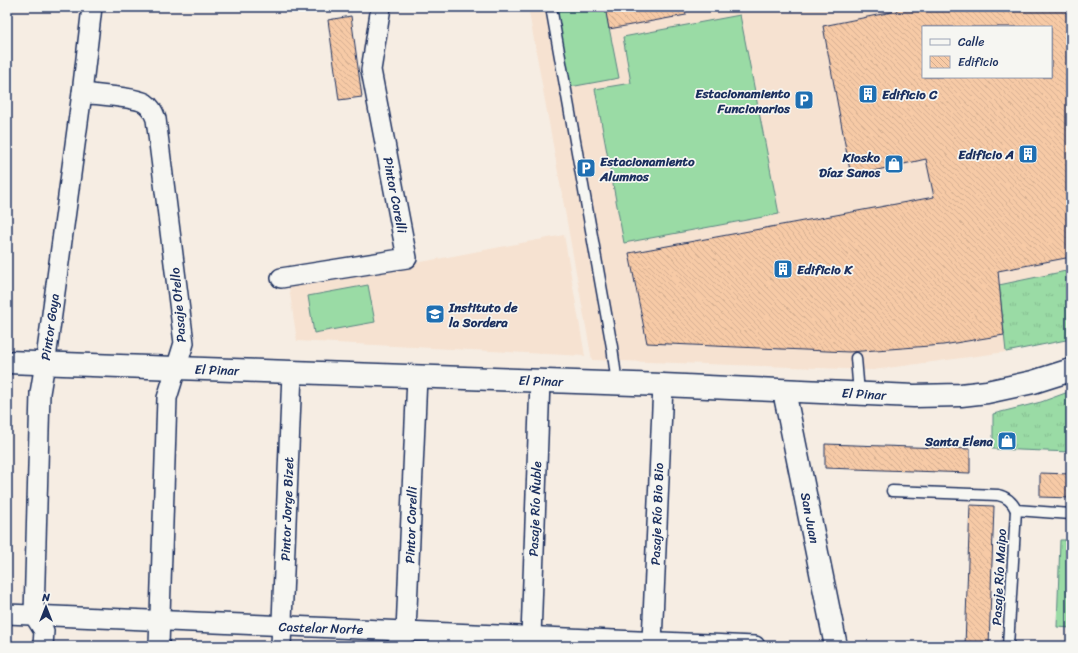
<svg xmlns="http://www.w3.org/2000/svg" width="1078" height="653" viewBox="0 0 1078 653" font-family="Sriracha,sans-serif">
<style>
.built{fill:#f6e2d1;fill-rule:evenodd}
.grass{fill:url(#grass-tufts);stroke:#5a8582}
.pitch{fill:#9adba5;stroke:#5a8582}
.building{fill:url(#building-back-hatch);stroke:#1b2f5e;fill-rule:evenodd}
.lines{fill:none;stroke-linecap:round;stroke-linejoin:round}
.lane-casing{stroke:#1b2f5e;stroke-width:13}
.street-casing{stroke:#1b2f5e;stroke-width:22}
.secondary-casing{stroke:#1b2f5e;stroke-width:25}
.lane{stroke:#f6f6f2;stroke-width:10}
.street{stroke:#f6f6f2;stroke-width:19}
.secondary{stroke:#f6f6f2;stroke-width:22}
.labels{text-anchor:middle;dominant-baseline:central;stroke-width:3.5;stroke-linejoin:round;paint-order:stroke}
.poi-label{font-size:13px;font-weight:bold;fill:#1b2f5e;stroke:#f6f6f2;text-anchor:end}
.street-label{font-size:13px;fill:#1b2f5e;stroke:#f6f6f2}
</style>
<defs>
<pattern id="grass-tufts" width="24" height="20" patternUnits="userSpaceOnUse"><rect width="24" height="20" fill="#9adba5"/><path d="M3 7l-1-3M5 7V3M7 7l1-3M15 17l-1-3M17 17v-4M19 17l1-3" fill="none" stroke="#84bc90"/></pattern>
<pattern id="building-back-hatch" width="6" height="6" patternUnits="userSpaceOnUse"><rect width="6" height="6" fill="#f7caa6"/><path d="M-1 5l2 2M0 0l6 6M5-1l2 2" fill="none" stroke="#d3ae91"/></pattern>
</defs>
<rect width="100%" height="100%" fill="#f6ede3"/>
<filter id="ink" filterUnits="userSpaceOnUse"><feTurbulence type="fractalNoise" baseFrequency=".025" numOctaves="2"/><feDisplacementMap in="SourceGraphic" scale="8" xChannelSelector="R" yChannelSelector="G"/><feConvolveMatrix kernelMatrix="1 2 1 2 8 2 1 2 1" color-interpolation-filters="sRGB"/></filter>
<g filter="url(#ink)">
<!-- built -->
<g class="built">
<path d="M528,7H1071V339L1006,352L873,370L592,360ZM923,27H1051V77H923Z"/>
<polygon points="564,235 585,356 297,341 289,287"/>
</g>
<!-- grass -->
<g class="grass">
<polygon points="1066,7 1071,7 1071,32"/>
<polygon points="1066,271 1070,293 1071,293 1071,339 1006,352 999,285"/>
<polygon points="1071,391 1071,452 993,449 993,414 1041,402"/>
</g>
<!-- pitch -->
<g class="pitch">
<polygon points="575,7 605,7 619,78 570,87 556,11"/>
<polygon points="740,15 779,214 624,243 595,89 631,83 623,37"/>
<polygon points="368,285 375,322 314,333 308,296"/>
<polygon points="1060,540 1071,540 1071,628 1057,627"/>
</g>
<!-- building -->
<g class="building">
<polygon points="605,7 685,7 686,15 609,29"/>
<path d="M896,7H1066L1071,32V257L998,271L1004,335L943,345L849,352L647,343L629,253L934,197L926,159L851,176L823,26L897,11ZM923,27H1051V77H923Z"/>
<polygon points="351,16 362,97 339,100 328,20"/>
<polygon points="825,444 970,449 970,473 825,468"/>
<polygon points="1040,473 1071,474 1071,498 1040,497"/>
<polygon points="970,505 994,506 989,646 965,646"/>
</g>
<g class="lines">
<defs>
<g id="lane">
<polyline points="551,7 612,347 617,384"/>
<polyline points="856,358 859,393"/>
<path d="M892,491L998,495C1007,497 1012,501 1016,510L1071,514"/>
<polyline points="1008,646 1016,510"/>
</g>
<g id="street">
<path d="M82,93C96,95 135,97 145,103C151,107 154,113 156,119L184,343L167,398L159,646"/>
<polyline points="281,278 407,258 371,70 381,7"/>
<polyline points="7,614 755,646"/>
<polyline points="531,637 540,381"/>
<polyline points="652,642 663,385"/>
<polyline points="43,646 44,631 34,615 40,393 47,351 82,93 92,7"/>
<polyline points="281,646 292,373"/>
<polyline points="397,646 406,631 417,377"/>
</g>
<g id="secondary">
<polyline points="7,362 663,385 914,396 961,395 987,392 1033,382 1071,370"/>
<polyline points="784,391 836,646"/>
</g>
</defs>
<!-- lane casing -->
<use href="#lane" class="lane-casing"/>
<!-- street casing -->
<use href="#street" class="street-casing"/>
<!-- secondary casing -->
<use href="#secondary" class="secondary-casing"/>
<!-- lane -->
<use href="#lane" class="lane"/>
<!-- street -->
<use href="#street" class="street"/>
<!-- secondary -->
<use href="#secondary" class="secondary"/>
</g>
</g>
<!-- icons -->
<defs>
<symbol id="building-square" viewBox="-11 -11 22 22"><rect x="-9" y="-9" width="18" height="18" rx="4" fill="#1f6fb2" stroke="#f6f6f2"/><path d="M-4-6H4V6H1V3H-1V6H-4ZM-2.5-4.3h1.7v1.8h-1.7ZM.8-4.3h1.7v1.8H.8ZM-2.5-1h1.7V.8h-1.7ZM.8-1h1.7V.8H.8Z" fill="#fff"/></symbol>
<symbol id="parking-square" viewBox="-11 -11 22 22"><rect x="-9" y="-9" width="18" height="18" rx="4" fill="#1f6fb2" stroke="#f6f6f2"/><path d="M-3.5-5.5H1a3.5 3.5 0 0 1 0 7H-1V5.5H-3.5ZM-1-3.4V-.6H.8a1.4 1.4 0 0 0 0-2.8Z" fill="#fff"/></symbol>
<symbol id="shop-square" viewBox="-11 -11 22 22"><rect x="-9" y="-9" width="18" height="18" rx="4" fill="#1f6fb2" stroke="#f6f6f2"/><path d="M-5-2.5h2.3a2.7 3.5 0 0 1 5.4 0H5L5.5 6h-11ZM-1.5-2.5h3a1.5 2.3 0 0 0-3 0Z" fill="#fff"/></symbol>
<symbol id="school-square" viewBox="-11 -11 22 22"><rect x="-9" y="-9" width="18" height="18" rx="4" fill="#1f6fb2" stroke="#f6f6f2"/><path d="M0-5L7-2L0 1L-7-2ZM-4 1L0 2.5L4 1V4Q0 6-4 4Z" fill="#fff"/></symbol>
</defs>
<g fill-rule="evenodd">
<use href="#building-square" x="857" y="83" width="22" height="22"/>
<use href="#parking-square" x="793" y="89" width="22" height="22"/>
<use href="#building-square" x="1017" y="143" width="22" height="22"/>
<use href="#shop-square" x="883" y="153" width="22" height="22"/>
<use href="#parking-square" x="575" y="157" width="22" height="22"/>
<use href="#building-square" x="772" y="258" width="22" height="22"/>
<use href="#school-square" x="424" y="303" width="22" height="22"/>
<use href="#shop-square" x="996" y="430" width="22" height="22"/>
</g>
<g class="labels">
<!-- poi labels -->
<g class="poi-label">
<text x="790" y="93">Estacionamiento<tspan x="790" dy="15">Funcionarios</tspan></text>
<text x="882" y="94" text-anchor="start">Edificio C</text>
<text x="1014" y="154">Edificio A</text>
<text x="880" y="157">Kiosko<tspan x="880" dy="15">Díaz Sanos</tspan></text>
<text x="600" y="161" text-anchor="start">Estacionamiento<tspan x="600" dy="15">Alumnos</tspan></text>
<text x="797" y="269" text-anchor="start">Edificio K</text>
<text x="449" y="307" text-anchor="start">Instituto de<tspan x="449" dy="15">la Sordera</tspan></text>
<text x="993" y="441">Santa Elena</text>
</g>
<!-- street labels -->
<g class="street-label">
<text transform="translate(395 195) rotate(79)">Pintor Corelli</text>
<text transform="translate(178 305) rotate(-95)">Pasaje Otello</text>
<text transform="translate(50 327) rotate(-82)">Pintor Goya</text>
<text transform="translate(217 370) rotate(2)">El Pinar</text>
<text transform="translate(541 381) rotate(2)">El Pinar</text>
<text transform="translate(864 394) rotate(3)">El Pinar</text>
<text transform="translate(287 509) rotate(-88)">Pintor Jorge Bizet</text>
<text transform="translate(535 509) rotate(-88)">Pasaje Río Ñuble</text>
<text transform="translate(657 514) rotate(-88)">Pasaje Río Bio Bio</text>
<text transform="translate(810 518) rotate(79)">San Juan</text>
<text transform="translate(411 525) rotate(-88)">Pintor Corelli</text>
<text transform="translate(999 577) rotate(-87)">Pasaje Río Maipo</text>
<text transform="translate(321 628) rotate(2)">Castelar Norte</text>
</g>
</g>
<!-- margin -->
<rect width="1078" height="653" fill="none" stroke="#f6f6f2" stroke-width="24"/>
<rect x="12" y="12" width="1054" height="629" fill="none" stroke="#1b2f5e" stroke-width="1.5" filter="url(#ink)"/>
<!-- legend -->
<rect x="922" y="26" width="130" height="52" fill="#f6f6f2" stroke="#9ea6b7"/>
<rect x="930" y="39" width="20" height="6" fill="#f6f6f2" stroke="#9ea6b7"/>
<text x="958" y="46" font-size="12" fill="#1b2f5e">Calle</text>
<rect x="930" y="56" width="20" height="12" fill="url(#building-back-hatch)" stroke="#9ea6b7"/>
<text x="958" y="66" font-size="12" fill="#1b2f5e">Edificio</text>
<!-- north arrow -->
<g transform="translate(46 607)" stroke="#f6f6f2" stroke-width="3" paint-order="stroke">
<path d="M0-3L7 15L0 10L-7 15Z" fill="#1b2f5e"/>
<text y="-6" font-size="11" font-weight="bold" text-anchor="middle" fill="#1b2f5e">N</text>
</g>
</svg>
